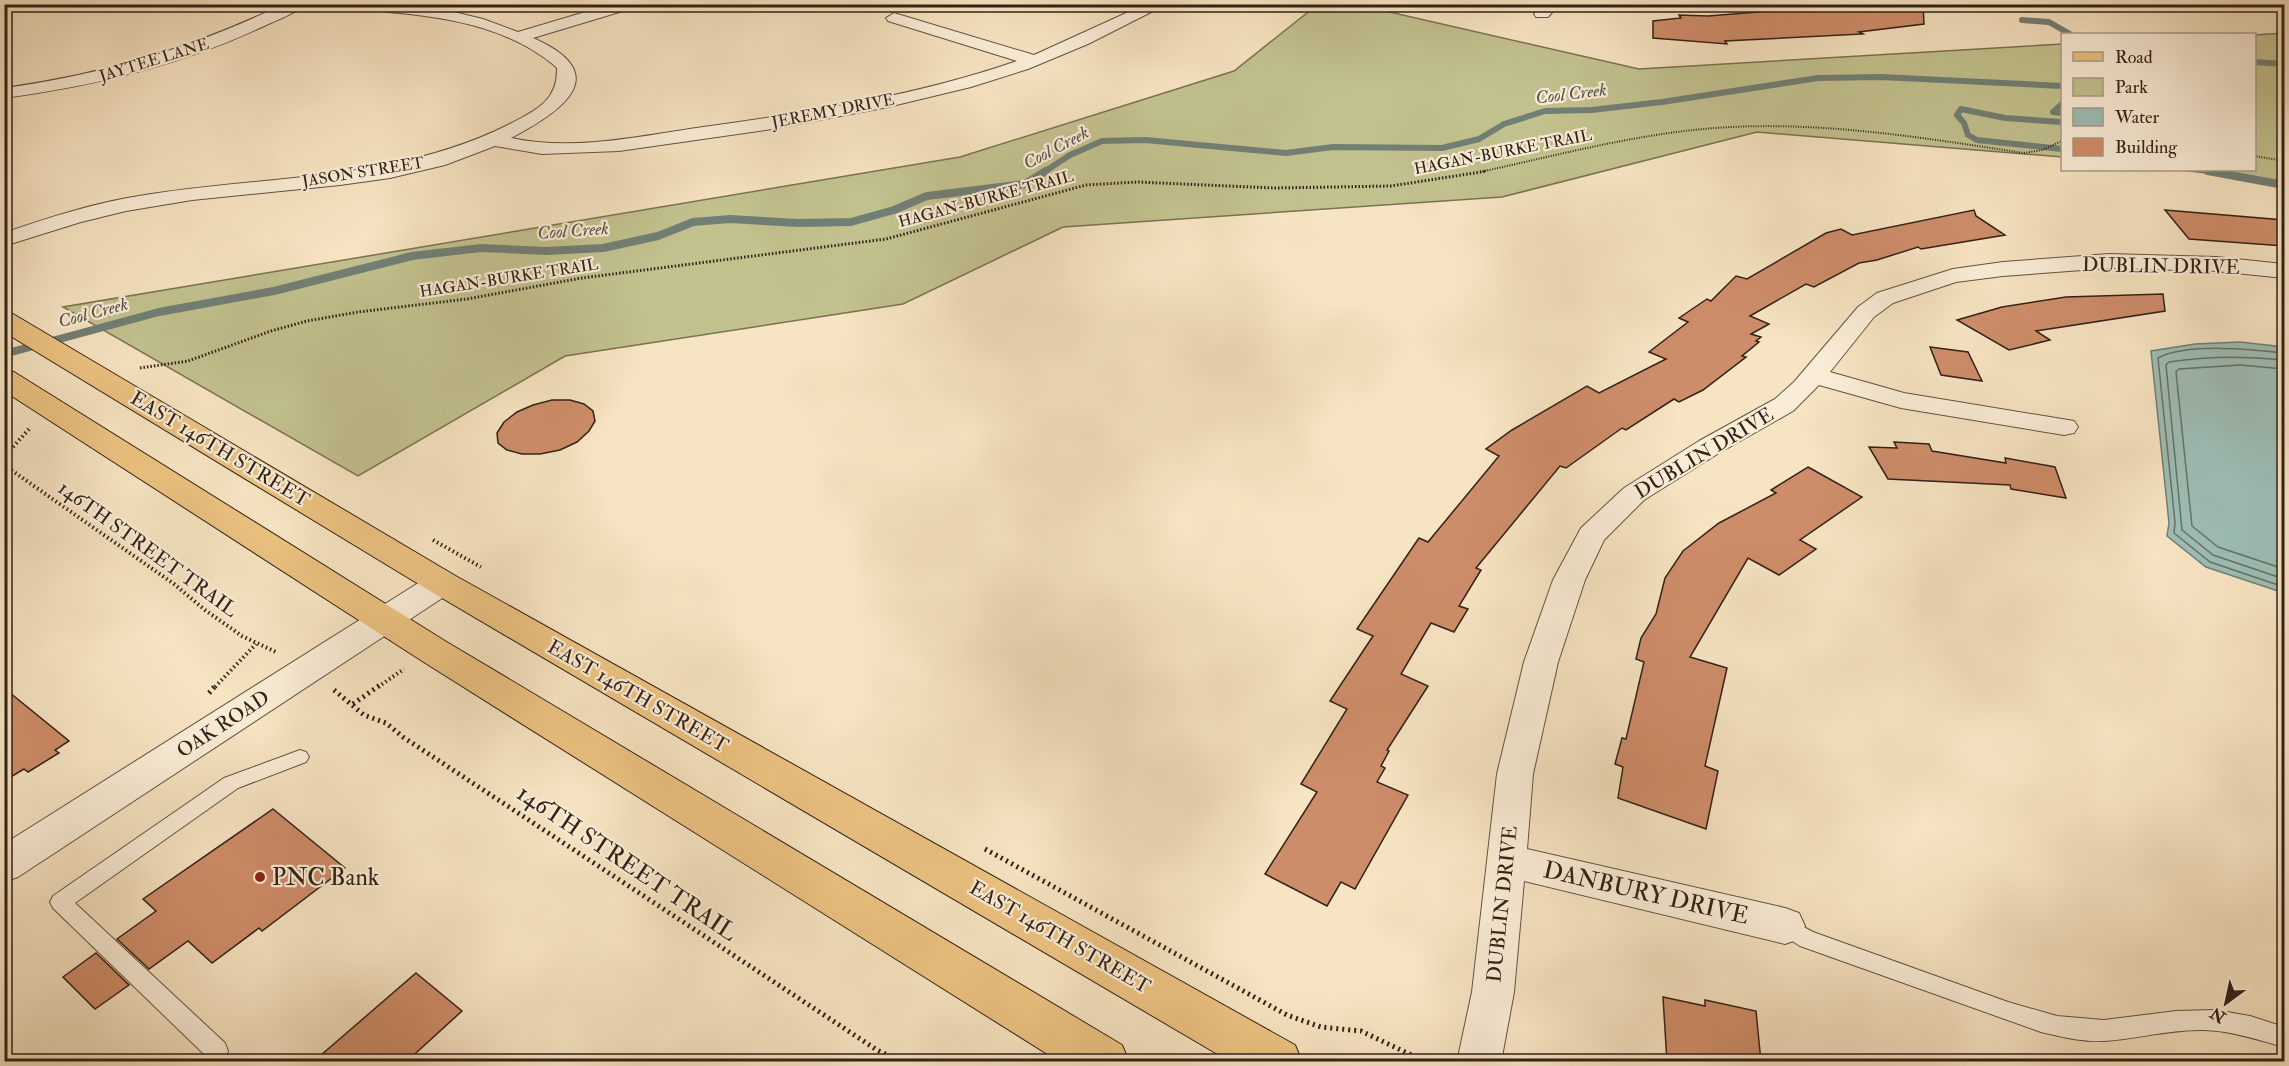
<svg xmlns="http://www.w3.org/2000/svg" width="2289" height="1066" viewBox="0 0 2289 1066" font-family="'IM FELL Double Pica',serif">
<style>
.green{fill:#c2c28f;stroke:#7a7253;stroke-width:1.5}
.water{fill:#9dbeb6;stroke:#727f76;stroke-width:1.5}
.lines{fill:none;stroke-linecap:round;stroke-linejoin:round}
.shore{stroke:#687066;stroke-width:1.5}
.stream-far1{stroke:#727f76;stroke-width:6}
.stream{stroke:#727f76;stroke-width:8}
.building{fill:#ce8d6a;stroke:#322117;stroke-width:1.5}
.service-casing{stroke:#635242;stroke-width:2}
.minor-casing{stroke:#635242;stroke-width:2}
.primary-casing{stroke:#322117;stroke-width:2}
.path-far3{stroke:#322117;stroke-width:2;stroke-dasharray:1 1.5;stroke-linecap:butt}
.path-far2{stroke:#322117;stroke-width:3;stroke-dasharray:1.5 2;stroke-linecap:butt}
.path-far1{stroke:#322117;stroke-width:4;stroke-dasharray:1.5 3;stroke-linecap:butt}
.path{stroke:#322117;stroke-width:5;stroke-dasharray:2 4;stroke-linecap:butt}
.service{fill:#faedd7;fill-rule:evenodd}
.minor{fill:#faedd7;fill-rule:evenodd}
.primary{fill:#ecc281;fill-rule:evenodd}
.poi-dot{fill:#8f2418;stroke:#faedd7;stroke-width:2}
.labels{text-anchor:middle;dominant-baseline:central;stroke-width:4.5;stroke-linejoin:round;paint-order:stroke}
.far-street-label{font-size:16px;fill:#322117;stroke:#faedd7}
.far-water-label{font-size:18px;font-style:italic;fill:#525047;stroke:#faedd7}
.street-label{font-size:20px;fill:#322117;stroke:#faedd7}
.near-street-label{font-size:24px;fill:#322117;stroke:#faedd7}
.near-poi-label{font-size:24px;fill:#322117;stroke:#faedd7;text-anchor:start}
</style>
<rect width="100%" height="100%" fill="#f7e4c2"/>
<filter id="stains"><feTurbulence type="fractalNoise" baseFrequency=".00333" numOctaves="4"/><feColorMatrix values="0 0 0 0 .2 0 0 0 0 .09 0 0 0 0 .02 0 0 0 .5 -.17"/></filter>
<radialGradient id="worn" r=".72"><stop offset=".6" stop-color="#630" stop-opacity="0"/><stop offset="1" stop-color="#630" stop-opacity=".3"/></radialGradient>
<!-- green -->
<g class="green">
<polygon points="1317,5 1359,5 1639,69 2062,44 2062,157 1757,132 1502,197 1063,227 903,304 565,356 358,476 63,307 960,157 1234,71"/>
<polygon points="2284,33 2284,182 2181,170 2254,170 2255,35"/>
</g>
<!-- water -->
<polygon class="water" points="2240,342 2284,347 2284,593 2206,567 2167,536 2169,523 2151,351 2195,344"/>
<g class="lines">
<!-- shore -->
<g class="shore">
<path d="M2284,353C2252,349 2186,343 2158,358L2175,522L2174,533L2210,562L2284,587"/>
<path d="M2284,360C2245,356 2208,356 2169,362L2166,365L2182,530L2213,555L2284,579"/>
<polyline points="2284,369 2240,365 2179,369 2176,372 2192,526 2218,547 2284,569"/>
</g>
<!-- stream-far1 -->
<g class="stream-far1">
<polyline points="2022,20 2049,22 2070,34"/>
<polyline points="2254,62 2284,64"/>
<polyline points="2062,104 2053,112 2062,113"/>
<polyline points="2062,122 2005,118 1961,109 1957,115 1964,123 1968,135 1977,140 2062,149"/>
<polyline points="2205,170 2216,172"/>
<polyline points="1044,172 1070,155 1102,141 1145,140 1286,153 1333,147 1442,148 1479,139 1504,124 1545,111 1591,110 1662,102 1818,78 1881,77 2062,86"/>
</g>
<!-- stream -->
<g class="stream">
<polyline points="2208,171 2284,185"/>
<polyline points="4,354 159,312 274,291 412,256 481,248 546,251 603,248 658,236 693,222 730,219 798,223 851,222 894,210 927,196 1025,184 1046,171"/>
</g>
</g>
<!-- building -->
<g class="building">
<polygon points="1856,4 1923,4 1924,24 1859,32 1863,34 1725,41 1727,44 1653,38 1653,21 1681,18 1679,15 1708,16"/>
<polygon points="1974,210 1976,216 2005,235 1921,249 1918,247 1877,260 1859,263 1814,287 1806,284 1750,316 1769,324 1751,334 1761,337 1756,341 1759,342 1742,356 1746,357 1703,390 1679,402 1674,399 1626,430 1622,428 1566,468 1560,466 1476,568 1481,570 1459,606 1468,609 1454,632 1431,623 1401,674 1428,686 1387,750 1389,751 1381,766 1385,768 1377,782 1408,795 1355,889 1341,882 1327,906 1265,874 1317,792 1301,784 1347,709 1330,701 1373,636 1357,629 1419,538 1428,542 1499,456 1486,449 1512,430 1587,386 1599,393 1666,359 1649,352 1688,322 1679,318 1707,299 1711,301 1736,276 1747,279 1826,233 1841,229 1852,235"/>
<polygon points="2165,210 2284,220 2284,246 2189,239"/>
<polygon points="2163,294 2165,311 2036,331 2050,340 2009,350 1957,320 2002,307 2066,297"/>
<polygon points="1930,347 1968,352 1982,381 1941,375"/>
<polygon points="552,400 570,400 584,404 593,411 595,421 589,431 577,442 560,450 540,454 522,454 507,450 498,443 497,433 504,422 517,412 533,405"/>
<polygon points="1894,442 1929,444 1932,451 2006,463 2005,458 2055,467 2066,498 2011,489 2010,485 1888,479 1869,447 1897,448"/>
<polygon points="1808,467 1862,497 1800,540 1816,549 1779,575 1748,558 1690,657 1727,668 1705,766 1718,771 1706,829 1618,798 1623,767 1615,764 1622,738 1626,739 1644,662 1636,659 1641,638 1656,614 1665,578 1683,551 1719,523 1776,493 1771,490"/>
<polygon points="4,688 69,741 55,750 59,753 28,772 24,769 4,781"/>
<polygon points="273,809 345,868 262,931 259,928 212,963 188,941 149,969 117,939 156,911 143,899"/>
<polygon points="96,953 129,985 95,1009 63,977"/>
<polygon points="416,973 462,1011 406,1062 313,1062"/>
<polygon points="1663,997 1705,1006 1705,1000 1756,1011 1761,1062 1667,1062"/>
</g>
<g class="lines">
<defs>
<g id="service">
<polygon points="300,750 306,752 309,757 306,762 238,788 75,903 225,1043 228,1051 225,1059 217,1062 209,1059 53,908 50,902 53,896 224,778"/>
<path d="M1785,917L1813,932L2008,1002L2057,1016L2104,1020L2176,1011L2215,1010L2250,1016L2284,1027V1047C2258,1040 2233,1031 2204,1030C2170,1029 2138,1039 2104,1041C2082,1042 2062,1037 2041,1032L1800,946L1778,932L1775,926L1778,920Z"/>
</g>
<g id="minor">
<path d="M284,4H304C295,14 277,20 264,26C182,65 95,86 4,98V88C105,74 192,48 284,4Z"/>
<path d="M344,4H411L437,8L483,19L518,32L612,4H638L636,7L533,38C615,74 563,111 511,138C572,151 636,137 696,128C805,113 913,97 1017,61L888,21L886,18L894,13L1034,55L1146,4H1167L1088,44L1028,69L971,87L888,107L772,129L619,151L542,154L495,146L445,165L390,178L340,185L192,200L126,211L81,222L4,246V233C50,217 97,202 145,195C268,175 393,182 508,125C534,111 558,102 557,68L555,66C499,19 420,14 351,9Z"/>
<polygon points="1543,4 1559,4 1548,17 1536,17 1534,14"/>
<polygon points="2109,254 2216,257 2284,264 2284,278 2216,271 2109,268 2003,276 1956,282 1893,303 1874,317 1830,372 1904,393 2074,421 2078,427 2074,433 2064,435 1901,408 1819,385 1793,411 1719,453 1644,500 1604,540 1585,580 1558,662 1533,774 1527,849 1785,908 1799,913 1805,926 1799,939 1785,944 1524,881 1514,992 1501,1062 1457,1062 1472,992 1497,774 1524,662 1553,580 1581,528 1624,488 1699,441 1775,399 1794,382 1858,307 1877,293 1953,269 2003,262"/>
<polygon points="442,572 453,575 458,583 453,591 18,877 4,882 4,844 431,575"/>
</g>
<g id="primary">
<polygon points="4,312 13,314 454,575 1295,1045 1302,1062 1231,1062 430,591 4,332"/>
<polygon points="4,370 14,372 445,641 1122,1045 1129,1062 1060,1062 419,659 4,391"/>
</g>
</defs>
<!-- service casing -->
<use href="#service" class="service-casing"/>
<!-- minor casing -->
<use href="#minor" class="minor-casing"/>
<!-- primary casing -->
<use href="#primary" class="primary-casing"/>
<!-- path-far3 -->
<g class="path-far3">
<polyline points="2254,156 2284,161"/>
<path d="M1480,172C1554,156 1628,136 1703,129C1811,119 1918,137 2024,153L2042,150L2062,141"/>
</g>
<!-- path-far2 -->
<polyline class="path-far2" points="140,368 188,361 271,331 307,321 358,312 467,299 582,278 886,239 1086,185 1137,182 1274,188 1391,186 1487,171"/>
<!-- path-far1 -->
<g class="path-far1">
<polyline points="4,457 30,428"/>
<polyline points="4,465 174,584 205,610 242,636 278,653"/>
<polyline points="433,540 481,567"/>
<polyline points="215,687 256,644"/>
<polyline points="378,687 404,669"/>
</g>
<!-- path -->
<g class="path">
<polyline points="334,690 364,715 386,723 403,737 877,1050 902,1062"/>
<polyline points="209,693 216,685"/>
<polyline points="353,704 380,685"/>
<polyline points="985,849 1287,1015 1321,1027 1361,1031 1426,1062"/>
</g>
<!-- service -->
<use href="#service" class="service"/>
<!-- minor -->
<use href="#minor" class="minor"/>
<!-- primary -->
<use href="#primary" class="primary"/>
</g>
<!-- markers -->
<circle class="poi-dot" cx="260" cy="877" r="6"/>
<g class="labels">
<!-- far-street labels -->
<g class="far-street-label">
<text transform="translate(154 60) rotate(-17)">JAYTEE LANE</text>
<text transform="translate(833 111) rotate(-11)">JEREMY DRIVE</text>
<text transform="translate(1503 152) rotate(-11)">HAGAN-BURKE TRAIL</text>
<text transform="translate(363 172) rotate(-9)">JASON STREET</text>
<text transform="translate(986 199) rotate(-15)">HAGAN-BURKE TRAIL</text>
<text transform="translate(509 278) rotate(-9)">HAGAN-BURKE TRAIL</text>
</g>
<!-- far-water labels -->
<g class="far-water-label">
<text transform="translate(1571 94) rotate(-7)">Cool Creek</text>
<text transform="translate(1056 148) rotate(-28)">Cool Creek</text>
<text transform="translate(573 231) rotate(-4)">Cool Creek</text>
<text transform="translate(93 313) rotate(-15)">Cool Creek</text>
</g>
<!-- street labels -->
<g class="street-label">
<text transform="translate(2161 266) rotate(1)">DUBLIN DRIVE</text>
<text transform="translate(220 449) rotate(31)">EAST 146TH STREET</text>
<text transform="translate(1704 453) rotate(-31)">DUBLIN DRIVE</text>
<text transform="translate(148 549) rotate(36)">146TH STREET TRAIL</text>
<text transform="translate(638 696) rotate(30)">EAST 146TH STREET</text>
<text transform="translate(223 724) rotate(-33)">OAK ROAD</text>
<text transform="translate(1502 904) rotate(-84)">DUBLIN DRIVE</text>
<text transform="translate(1060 937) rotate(30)">EAST 146TH STREET</text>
</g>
<!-- near-street labels -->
<g class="near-street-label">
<text transform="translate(627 863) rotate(34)">146TH STREET TRAIL</text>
<text transform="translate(1646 893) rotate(13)">DANBURY DRIVE</text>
</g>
<!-- near-poi labels -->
<g class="near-poi-label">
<text x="272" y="877">PNC Bank</text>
</g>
</g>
<!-- margin -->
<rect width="2289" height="1066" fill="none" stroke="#f7e4c2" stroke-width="24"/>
<rect x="6" y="6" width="2277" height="1054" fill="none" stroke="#322117" stroke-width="3"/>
<rect x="12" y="12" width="2265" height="1042" fill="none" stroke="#322117" stroke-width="1.5"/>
<!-- legend -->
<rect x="2061" y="33" width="195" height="138" fill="#faedd7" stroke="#aa9b8a" stroke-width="1.5"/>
<rect x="2073" y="52" width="30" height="9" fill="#ecc281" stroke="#aa9b8a" stroke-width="1.5"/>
<text x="2115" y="63" font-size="18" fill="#322117">Road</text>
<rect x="2073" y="78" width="30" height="18" fill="#c2c28f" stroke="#aa9b8a" stroke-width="1.5"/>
<text x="2115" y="93" font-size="18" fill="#322117">Park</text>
<rect x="2073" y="108" width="30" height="18" fill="#9dbeb6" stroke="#aa9b8a" stroke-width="1.5"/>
<text x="2115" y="123" font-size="18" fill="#322117">Water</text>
<rect x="2073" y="138" width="30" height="18" fill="#ce8d6a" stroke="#aa9b8a" stroke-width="1.5"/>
<text x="2115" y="153" font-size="18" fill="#322117">Building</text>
<!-- north arrow -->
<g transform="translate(2226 1003) rotate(213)" stroke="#faedd7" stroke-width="4.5" paint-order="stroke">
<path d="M0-4.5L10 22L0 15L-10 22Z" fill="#322117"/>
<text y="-9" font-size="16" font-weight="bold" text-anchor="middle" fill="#322117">N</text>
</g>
<rect width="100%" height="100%" filter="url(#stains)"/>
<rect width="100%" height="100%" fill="url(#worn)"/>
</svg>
